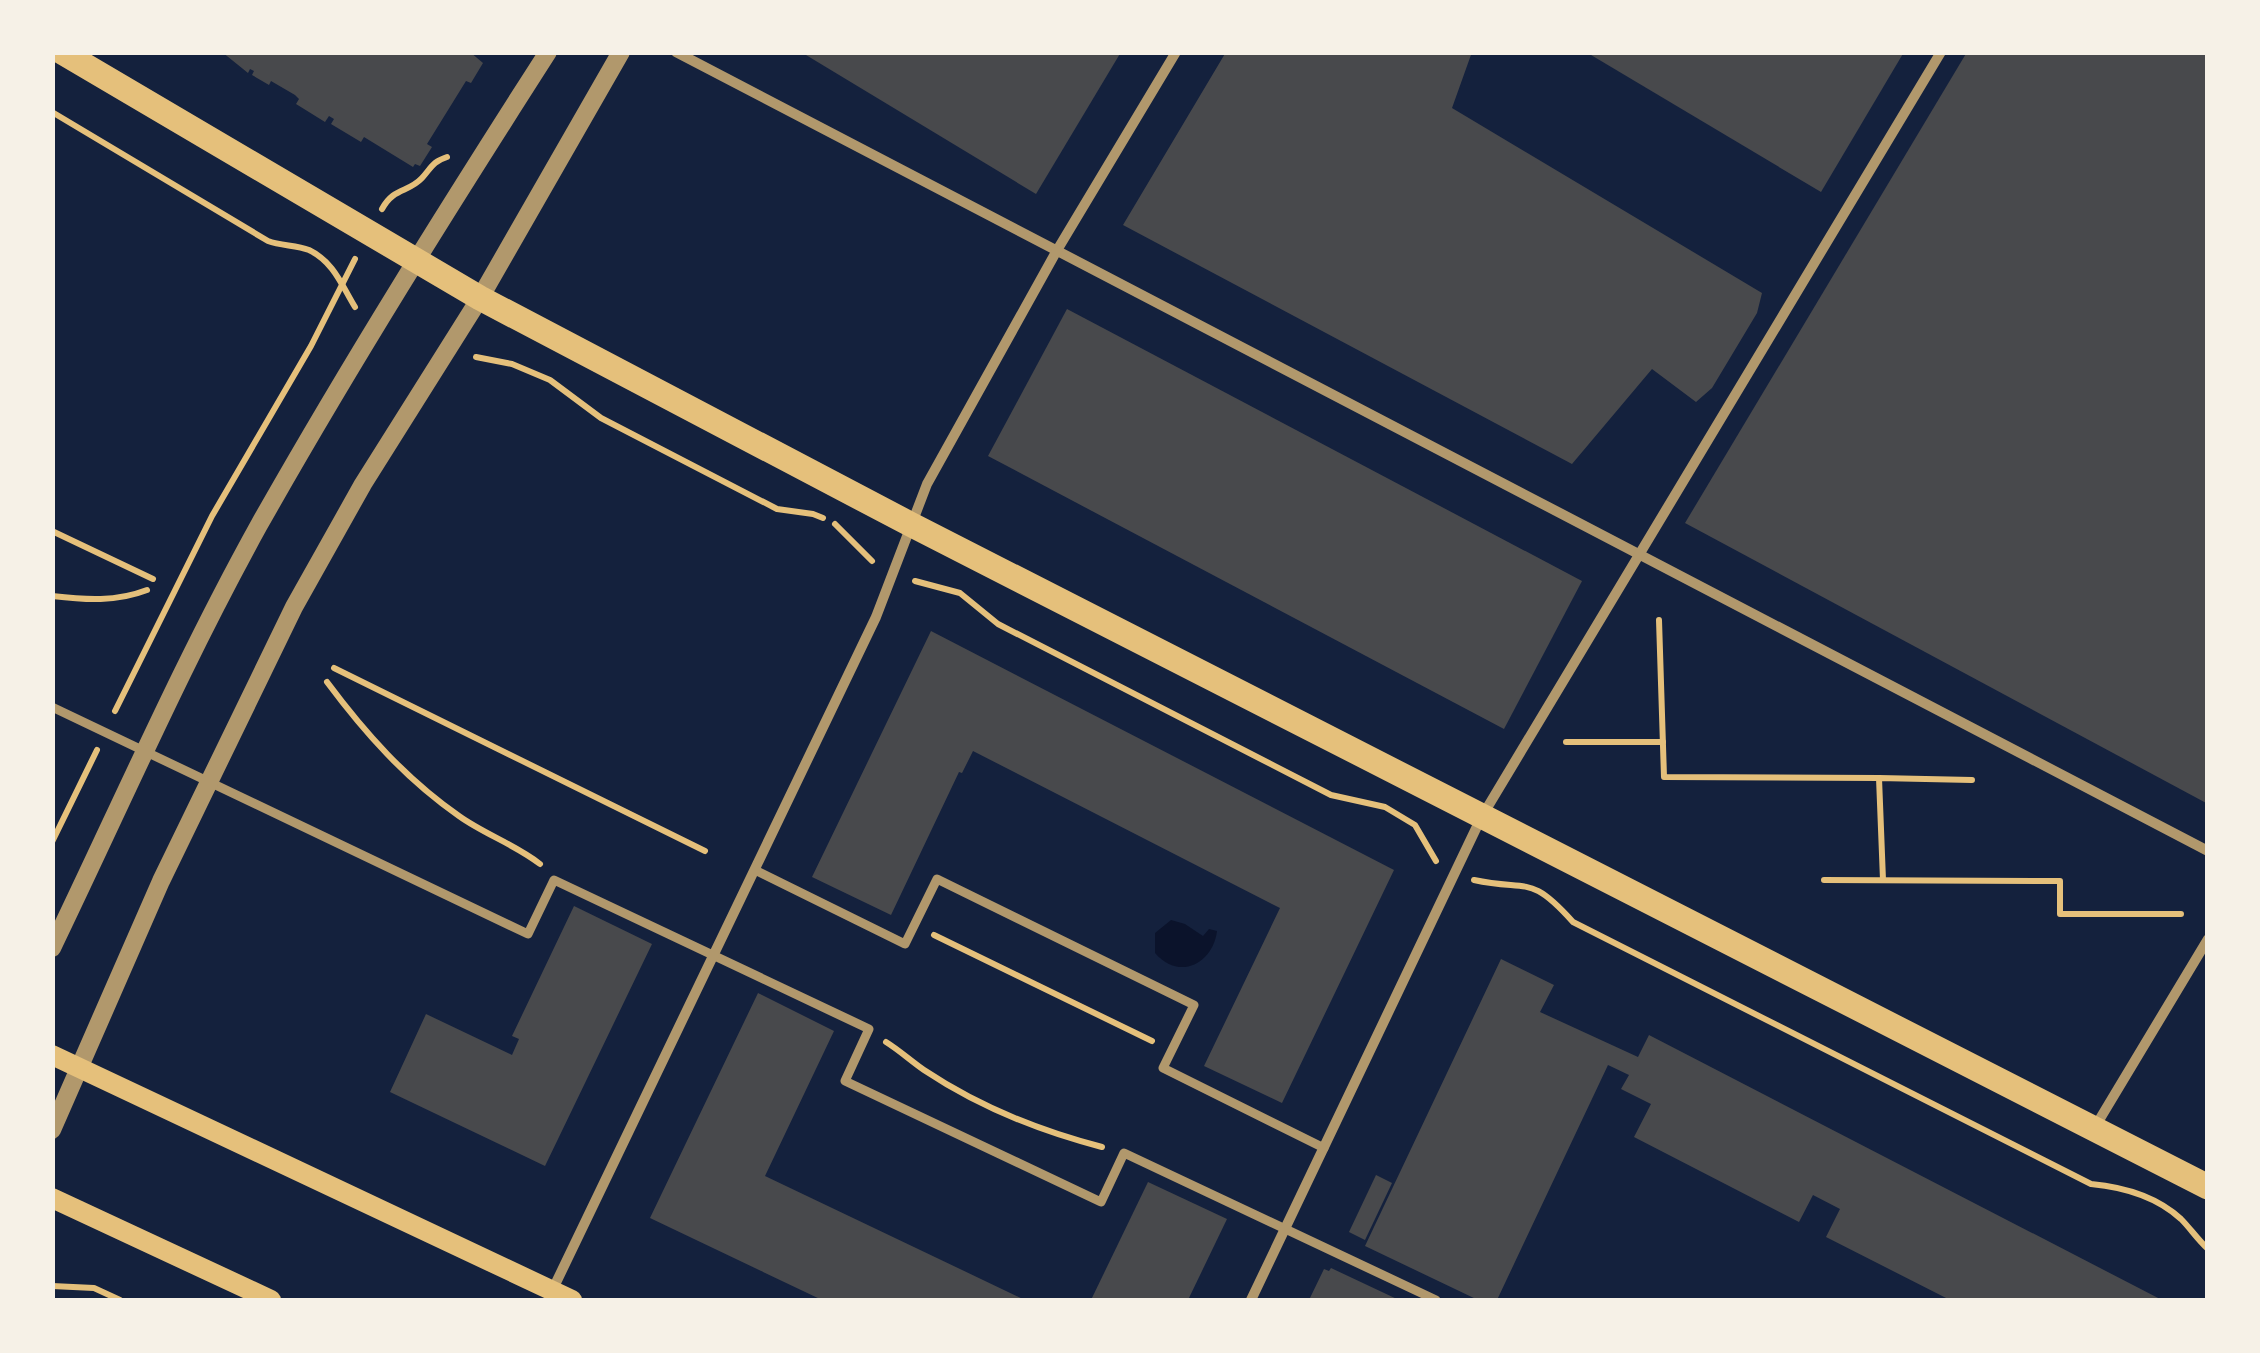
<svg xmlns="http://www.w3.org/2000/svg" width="2260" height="1353" viewBox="0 0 2260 1353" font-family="Helvetica,sans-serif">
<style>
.water{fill:#0b132b}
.building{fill:#48494c}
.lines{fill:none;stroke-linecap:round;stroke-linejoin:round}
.path{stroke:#e5c07b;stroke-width:6}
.pedestrian{stroke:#b1986c;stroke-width:9}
.minor{stroke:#b1986c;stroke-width:10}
.tertiary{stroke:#b1986c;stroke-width:18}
.secondary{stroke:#e5c07b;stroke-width:20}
.primary{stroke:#e5c07b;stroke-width:25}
</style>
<rect width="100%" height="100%" fill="#14213d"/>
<!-- water -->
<path class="water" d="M1171,920L1185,924L1203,936L1209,929L1217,931C1213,964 1179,981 1155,953V933Z"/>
<!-- building -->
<g class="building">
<polygon points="222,52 470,52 483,63 471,83 466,81 427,144 432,147 420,166 415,164 413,167 364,137 361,142 331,124 334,119 329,116 325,122 296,104 299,99 295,95 271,81 269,85 252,75 254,71 250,69 248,73"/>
<polygon points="801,52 1121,52 1036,194"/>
<polygon points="1226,52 1472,52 1452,108 1762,293 1757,313 1712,388 1696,402 1652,369 1572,464 1123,225"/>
<polygon points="1586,52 1904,52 1821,192"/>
<polygon points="1967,52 2208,52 2208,804 1685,523"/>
<polygon points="1067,309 1582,581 1504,729 988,456"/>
<polygon points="931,631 1394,870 1282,1103 1204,1066 1280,908 973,751 962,773 959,772 891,915 812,877"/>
<polygon points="574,906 652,944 545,1166 390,1092 426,1014 512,1055 519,1039 512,1036"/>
<polygon points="1501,959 1554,985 1540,1012 1638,1057 1649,1035 2162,1300 1950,1300 1826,1237 1840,1209 1813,1195 1799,1222 1634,1137 1651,1104 1621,1089 1629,1075 1608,1065 1497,1300 1478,1300 1365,1246"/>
<polygon points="758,993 834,1031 765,1176 1025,1300 822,1300 650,1218"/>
<polygon points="1376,1175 1392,1183 1365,1240 1349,1232"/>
<polygon points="1148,1182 1227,1219 1188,1300 1091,1300"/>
<polygon points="1331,1268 1399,1300 1309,1300 1324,1269 1329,1271"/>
</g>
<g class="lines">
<!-- path -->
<g class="path">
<path d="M52,112L268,241C281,246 296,245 309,250C334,262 342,286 355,307"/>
<path d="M382,209C394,187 408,193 422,178C432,167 432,162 447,157"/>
<polyline points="476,357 512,364 550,380 601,418 777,509 813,514 823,518"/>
<polyline points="835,524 872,561"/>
<polyline points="52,531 153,579"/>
<polyline points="915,581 960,593 998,624 1331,795 1385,807 1415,825 1436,861"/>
<path d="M52,596C86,600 116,602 147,590"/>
<polyline points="1659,620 1664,777 1879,778"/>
<polyline points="334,668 705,851"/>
<path d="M327,682C365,733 406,779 459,816C484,834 516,845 540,864"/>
<polyline points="115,711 212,516 311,346 355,259"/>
<polyline points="1566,742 1663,742"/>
<polyline points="52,842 97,750"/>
<path d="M1474,880C1529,892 1529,873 1573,922L2091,1184C2123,1187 2156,1196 2181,1219C2190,1228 2198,1240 2208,1249"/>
<polyline points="1824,880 2060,881 2060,914 2181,914"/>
<polyline points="1883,880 1879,778 1972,780"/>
<polyline points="934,935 1152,1041"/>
<path d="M886,1042C899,1050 911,1061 924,1070C978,1106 1040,1131 1102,1147"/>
<polyline points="52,1286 94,1288 120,1300"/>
</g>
<!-- pedestrian -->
<g class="pedestrian">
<polyline points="52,707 528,934 554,880 869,1029 845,1081 1101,1202 1124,1153 1436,1300"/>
<polyline points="755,870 905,944 937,879 1194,1005 1163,1068 1324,1148"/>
</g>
<!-- minor -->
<g class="minor">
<polyline points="676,52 2208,851"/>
<polyline points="2095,1127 2208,939"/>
<polyline points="552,1291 876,617 927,484 1056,252 1176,52"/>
<polyline points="1251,1300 1481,818 1941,52"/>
</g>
<!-- tertiary -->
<g class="tertiary">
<path d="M52,948C120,807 183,662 259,525C350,364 448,208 548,52"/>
<polyline points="52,1130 161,881 294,607 363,484 480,298 621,52"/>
</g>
<!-- secondary -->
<g class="secondary">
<polyline points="52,1055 572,1300"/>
<polyline points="52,1198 271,1300"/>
</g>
<!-- primary -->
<polyline class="primary" points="62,52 480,298 910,524 2208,1187"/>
</g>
<!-- border -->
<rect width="2260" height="1353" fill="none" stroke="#f6f1e7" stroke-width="110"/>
</svg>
